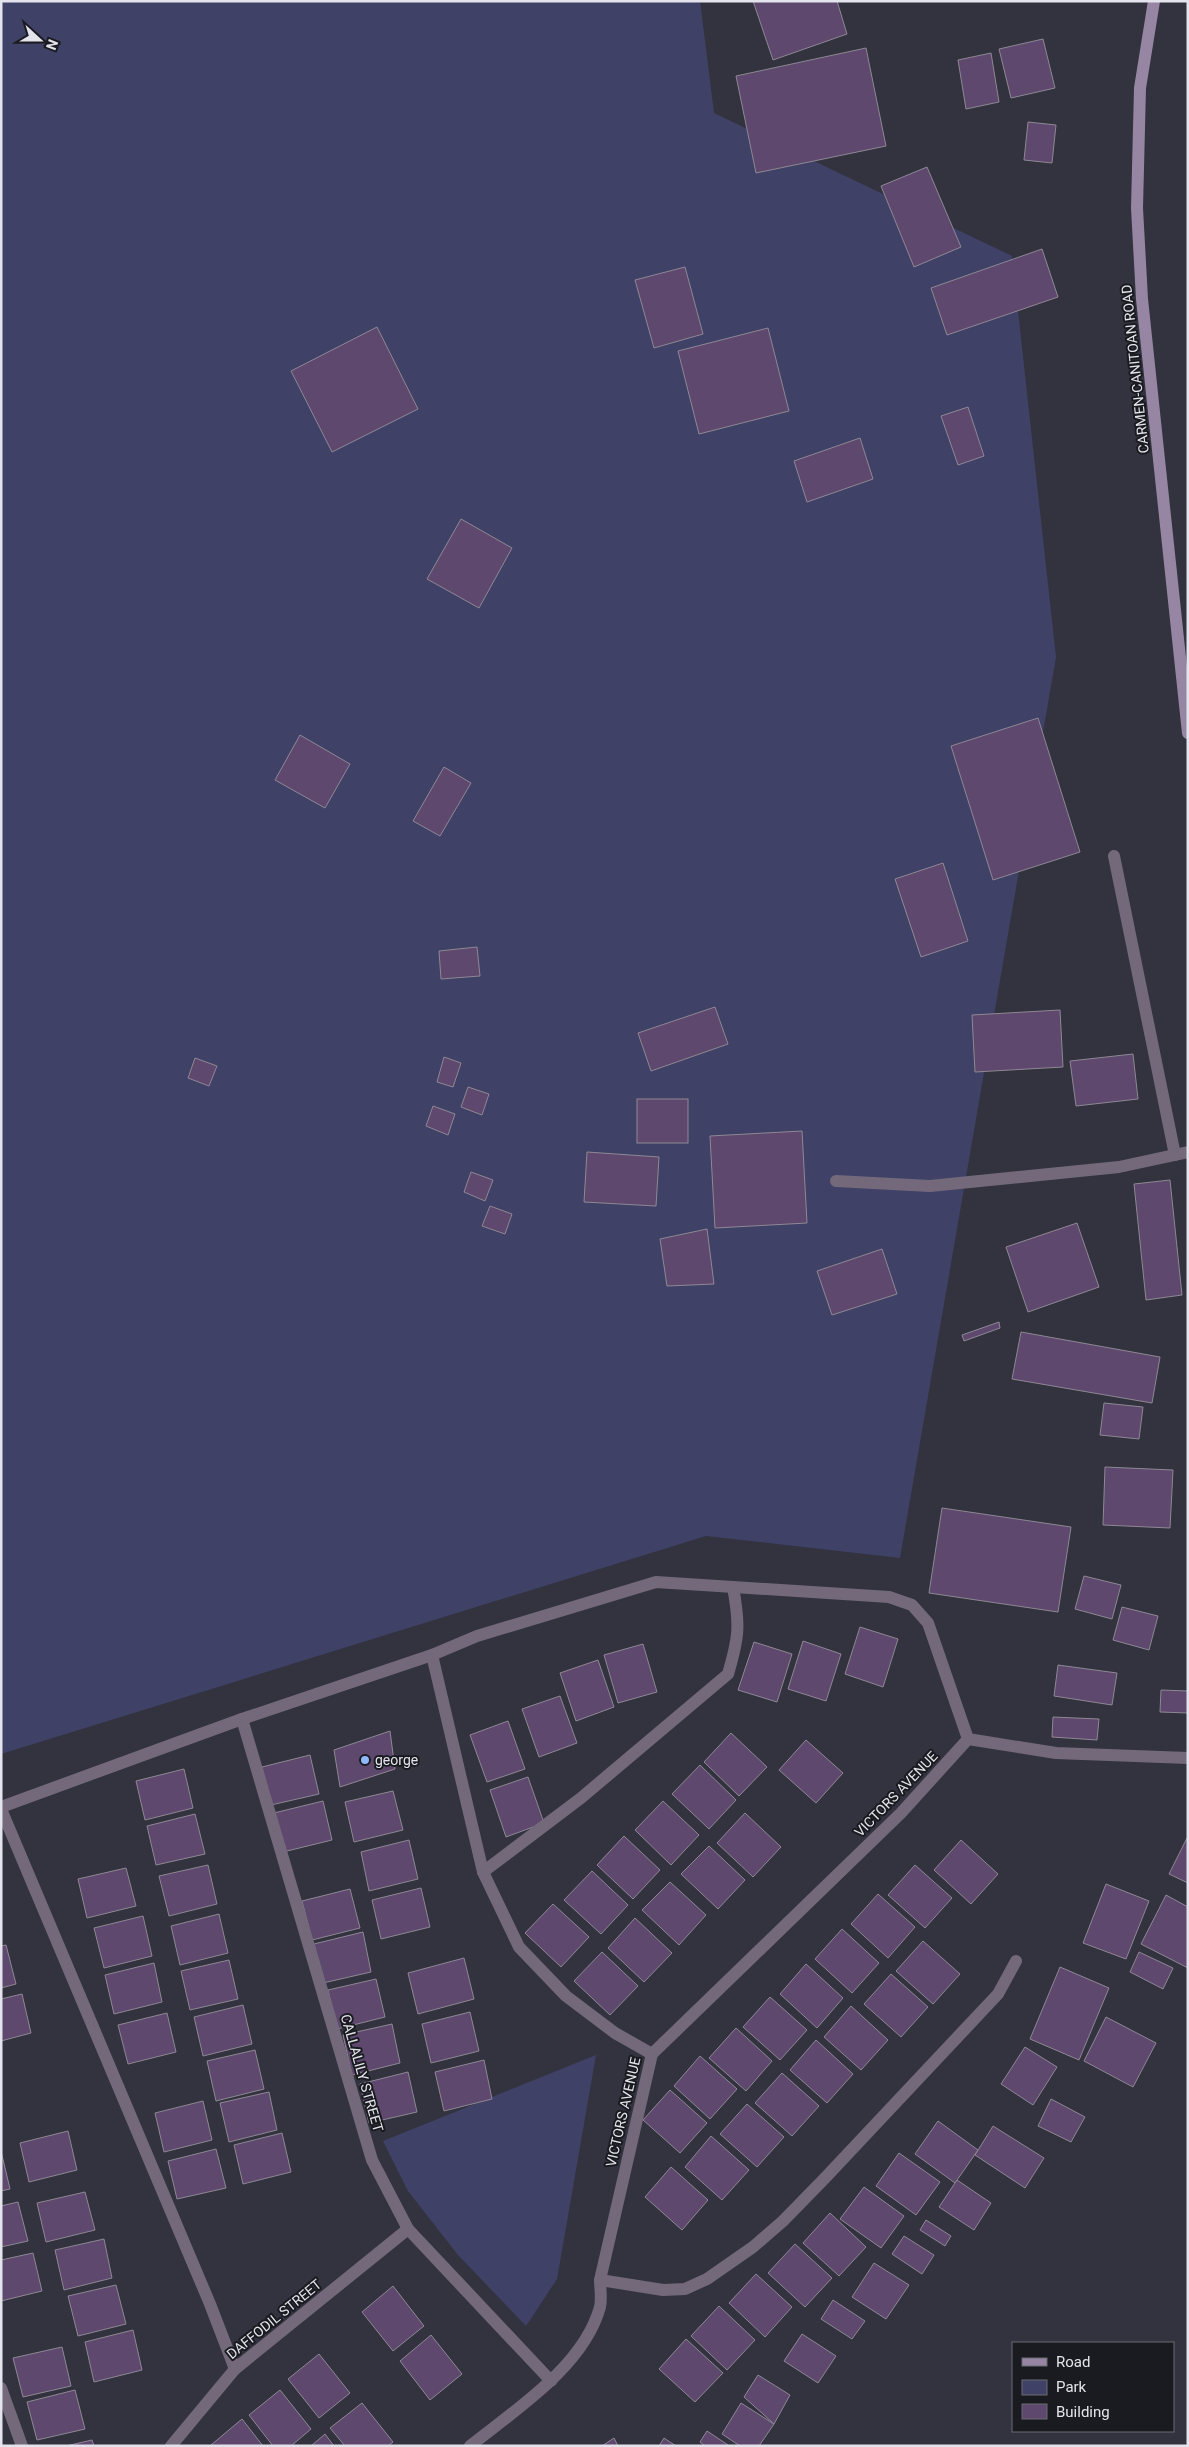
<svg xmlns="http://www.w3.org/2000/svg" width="1189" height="2447" viewBox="0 0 1189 2447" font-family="Roboto,sans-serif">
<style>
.green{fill:#404167}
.building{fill:#5e486e;stroke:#8e8894}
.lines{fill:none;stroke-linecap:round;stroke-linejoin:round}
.minor{stroke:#73697b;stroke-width:12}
.tertiary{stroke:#73697b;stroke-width:12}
.secondary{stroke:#9686a3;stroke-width:12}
.poi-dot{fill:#90b8fd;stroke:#1a1b20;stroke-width:2}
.labels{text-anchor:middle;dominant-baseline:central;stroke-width:4;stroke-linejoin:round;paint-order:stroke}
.street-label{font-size:14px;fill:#e4e4ec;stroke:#1a1b20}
.poi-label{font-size:14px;fill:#e4e4ec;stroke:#1a1b20;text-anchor:start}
</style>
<rect width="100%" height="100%" fill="#32333e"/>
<!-- green -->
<g class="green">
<polygon points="1,1 700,1 714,113 1012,256 1056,657 900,1558 706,1536 1,1754"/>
<polygon points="596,2055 557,2279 526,2326 458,2255 408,2191 383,2141"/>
</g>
<!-- building -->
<g class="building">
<polygon points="753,1 837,1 847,34 773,60"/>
<polygon points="1043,39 1055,88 1011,98 999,49"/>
<polygon points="866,48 886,146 756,173 736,76"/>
<polygon points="991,53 999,102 966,109 958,60"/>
<polygon points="1028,122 1056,125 1052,163 1024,160"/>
<polygon points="927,167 961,247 914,267 881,186"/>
<polygon points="1042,249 1058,297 947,335 931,288"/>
<polygon points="685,267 703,334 654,348 635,280"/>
<polygon points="377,327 418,409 332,452 291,371"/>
<polygon points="768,328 789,411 699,434 678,351"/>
<polygon points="968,407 984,456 958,465 941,416"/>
<polygon points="860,438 873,479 807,502 794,461"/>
<polygon points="461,519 512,548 479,608 427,579"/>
<polygon points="1038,718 1080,852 993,880 951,746"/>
<polygon points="300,735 350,764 325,808 275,780"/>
<polygon points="444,767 471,783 440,836 413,821"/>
<polygon points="943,863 968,941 921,957 895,879"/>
<polygon points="477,947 480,976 441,979 439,951"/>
<polygon points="715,1007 728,1044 651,1071 638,1033"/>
<polygon points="1060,1010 1063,1067 975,1072 972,1015"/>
<polygon points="1133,1054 1138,1099 1076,1106 1070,1061"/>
<polygon points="444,1057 461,1063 453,1087 437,1082"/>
<polygon points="195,1058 217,1066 209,1086 188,1078"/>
<polygon points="468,1087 489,1094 482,1115 461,1107"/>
<rect x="637" y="1099" width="51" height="44"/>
<polygon points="433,1106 455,1114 448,1135 426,1126"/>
<polygon points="802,1131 807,1223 715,1228 710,1136"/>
<polygon points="587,1152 659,1157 656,1206 584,1202"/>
<polygon points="471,1172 493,1180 485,1201 464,1192"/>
<polygon points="1170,1180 1182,1295 1146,1300 1134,1184"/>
<polygon points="490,1206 512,1214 505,1234 482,1226"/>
<polygon points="1077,1223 1099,1287 1028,1312 1006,1247"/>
<polygon points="707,1229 714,1284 667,1286 660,1239"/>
<polygon points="882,1249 897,1294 832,1315 817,1271"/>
<polygon points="999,1322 1000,1328 964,1341 962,1335"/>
<polygon points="1021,1332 1160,1357 1152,1403 1012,1379"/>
<polygon points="1104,1403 1143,1407 1139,1439 1100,1435"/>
<polygon points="1105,1467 1173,1470 1170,1528 1103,1525"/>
<polygon points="942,1508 1071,1527 1058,1612 929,1593"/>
<polygon points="1084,1576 1121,1585 1112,1619 1075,1609"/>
<polygon points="1122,1607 1158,1616 1149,1650 1113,1640"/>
<polygon points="860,1627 898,1639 883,1687 845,1674"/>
<polygon points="803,1641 841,1654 826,1701 788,1689"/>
<polygon points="754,1642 792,1654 777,1702 738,1690"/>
<polygon points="643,1644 657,1692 618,1703 604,1655"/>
<polygon points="598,1660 614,1707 576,1721 560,1673"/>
<polygon points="1058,1665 1117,1673 1112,1705 1054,1696"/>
<polygon points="1161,1690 1188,1691 1188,1713 1160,1712"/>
<polygon points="560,1696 577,1743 539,1757 522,1709"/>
<polygon points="1053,1717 1099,1719 1097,1740 1052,1737"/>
<polygon points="508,1721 525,1769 487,1782 470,1735"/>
<polygon points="390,1731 395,1769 340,1787 334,1750"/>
<polygon points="731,1733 767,1767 739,1796 704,1762"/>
<polygon points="806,1740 843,1773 816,1803 779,1770"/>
<polygon points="310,1755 319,1794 271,1805 262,1767"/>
<polygon points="700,1765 736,1800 709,1829 672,1794"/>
<polygon points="184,1769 193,1808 145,1820 136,1781"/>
<polygon points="528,1777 544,1823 506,1837 490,1790"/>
<polygon points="393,1791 403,1830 354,1842 345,1802"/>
<polygon points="323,1801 332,1840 283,1852 274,1813"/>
<polygon points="663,1801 699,1835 671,1865 635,1830"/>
<polygon points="745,1813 781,1847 753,1877 717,1843"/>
<polygon points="195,1814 205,1854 156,1865 147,1826"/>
<polygon points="624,1836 660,1870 633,1899 597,1865"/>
<polygon points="1187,1838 1188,1838 1188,1883 1169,1874"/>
<polygon points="409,1840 418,1879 369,1891 361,1852"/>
<polygon points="961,1840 998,1874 971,1904 934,1870"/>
<polygon points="709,1846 745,1880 718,1909 681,1874"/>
<polygon points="208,1865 217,1904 169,1916 159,1876"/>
<polygon points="915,1865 952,1898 925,1928 888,1895"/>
<polygon points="126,1868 136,1906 87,1918 78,1879"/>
<polygon points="592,1871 628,1905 601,1934 564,1900"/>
<polygon points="670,1882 706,1915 679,1945 642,1910"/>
<polygon points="1106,1884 1149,1901 1126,1959 1083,1943"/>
<polygon points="421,1888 430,1927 381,1939 372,1900"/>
<polygon points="350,1889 360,1928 312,1940 302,1901"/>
<polygon points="878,1894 915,1927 888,1958 851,1924"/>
<polygon points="1166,1895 1188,1907 1188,1968 1141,1944"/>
<polygon points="553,1904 589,1937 561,1967 525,1933"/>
<polygon points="219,1914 228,1953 180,1965 171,1926"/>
<polygon points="143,1916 152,1956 104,1968 94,1928"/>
<polygon points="635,1918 672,1953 644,1982 608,1948"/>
<polygon points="842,1929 879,1963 852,1993 815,1959"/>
<polygon points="363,1932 371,1972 323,1983 314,1944"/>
<polygon points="923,1941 960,1974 933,2004 896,1971"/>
<polygon points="6,1945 16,1984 1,1988 1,1946"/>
<polygon points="602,1952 638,1986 610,2015 574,1981"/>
<polygon points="1139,1952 1173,1968 1163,1989 1130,1972"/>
<polygon points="464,1958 474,1999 418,2014 408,1973"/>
<polygon points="229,1960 238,1999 190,2010 181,1971"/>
<polygon points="154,1963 162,2002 114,2014 105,1975"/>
<polygon points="806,1964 843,1998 817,2028 780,1994"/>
<polygon points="1060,1967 1109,1988 1079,2060 1030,2039"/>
<polygon points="891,1974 928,2007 901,2037 864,2004"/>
<polygon points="376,1979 385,2017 337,2029 328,1990"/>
<polygon points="22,1994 31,2033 1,2041 1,1999"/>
<polygon points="770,1997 807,2030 780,2060 743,2027"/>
<polygon points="243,2005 252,2044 203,2056 194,2017"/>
<polygon points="851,2006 888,2040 861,2070 824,2037"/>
<polygon points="470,2012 479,2051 431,2063 422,2024"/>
<polygon points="167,2013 176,2052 128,2064 118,2025"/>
<polygon points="1106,2017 1156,2043 1133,2087 1084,2061"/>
<polygon points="392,2024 400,2063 352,2075 343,2035"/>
<polygon points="736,2028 772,2061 746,2091 709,2058"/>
<polygon points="816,2040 853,2074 827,2103 790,2070"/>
<polygon points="1025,2047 1057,2067 1033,2105 1001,2084"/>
<polygon points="255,2050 264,2089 216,2101 207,2061"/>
<polygon points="700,2056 737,2089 710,2119 674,2086"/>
<polygon points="484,2060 492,2099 444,2111 435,2072"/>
<polygon points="408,2072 417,2112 369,2123 360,2084"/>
<polygon points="782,2073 819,2106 792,2136 755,2103"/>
<polygon points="670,2090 707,2123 680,2153 643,2120"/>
<polygon points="269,2092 277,2130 229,2142 220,2103"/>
<polygon points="1051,2099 1085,2117 1071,2142 1038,2126"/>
<polygon points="203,2101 212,2140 164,2152 155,2113"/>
<polygon points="747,2104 784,2137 757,2167 720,2134"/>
<polygon points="938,2121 978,2150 955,2183 915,2154"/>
<polygon points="993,2126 1044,2158 1025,2188 975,2155"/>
<polygon points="68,2131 77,2170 29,2182 20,2143"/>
<polygon points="282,2133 291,2172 243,2184 234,2145"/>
<polygon points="711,2136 749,2170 722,2200 685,2167"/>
<polygon points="216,2149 226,2188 177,2199 168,2161"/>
<polygon points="1,2151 10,2189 1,2191"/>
<polygon points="899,2153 940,2182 916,2215 876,2186"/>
<polygon points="671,2167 708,2200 682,2230 645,2197"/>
<polygon points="957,2180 991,2203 974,2230 939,2207"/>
<polygon points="864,2187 904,2216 881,2248 840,2219"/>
<polygon points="85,2192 95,2230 46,2242 37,2203"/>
<polygon points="18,2202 28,2241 1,2247 1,2206"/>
<polygon points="830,2213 866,2247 839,2276 803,2243"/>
<polygon points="926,2220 951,2236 945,2246 920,2230"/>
<polygon points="904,2236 934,2255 922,2274 892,2254"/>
<polygon points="104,2239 112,2278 64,2290 55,2250"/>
<polygon points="795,2244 832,2278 805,2307 768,2273"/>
<polygon points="33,2253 42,2291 1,2301 1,2260"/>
<polygon points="874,2263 909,2285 886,2319 852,2297"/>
<polygon points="756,2274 792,2307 765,2337 729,2303"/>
<polygon points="116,2285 126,2324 78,2336 68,2296"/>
<polygon points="393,2286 424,2326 393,2351 362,2312"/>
<polygon points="833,2300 865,2321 852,2339 821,2319"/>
<polygon points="719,2306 755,2340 727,2370 691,2336"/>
<polygon points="133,2330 142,2370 94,2382 85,2342"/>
<polygon points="802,2334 836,2356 818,2383 784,2361"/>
<polygon points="431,2335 462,2374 430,2400 400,2361"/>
<polygon points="686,2339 723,2373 695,2402 659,2369"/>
<polygon points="62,2347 71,2386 23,2397 13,2358"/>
<polygon points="319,2354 350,2393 319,2418 288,2379"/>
<polygon points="758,2375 790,2395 774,2424 744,2397"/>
<polygon points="75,2390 85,2429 37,2440 27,2402"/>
<polygon points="280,2390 311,2429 291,2446 273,2446 249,2415"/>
<polygon points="362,2403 393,2442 388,2446 345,2446 330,2428"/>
<polygon points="741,2403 774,2424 759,2446 740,2446 722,2434"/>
<polygon points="242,2419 263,2446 212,2446 211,2445"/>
<polygon points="707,2431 728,2445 727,2446 705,2446 700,2442"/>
<polygon points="325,2434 334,2446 311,2446"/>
<polygon points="614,2438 618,2446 602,2446"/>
<polygon points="664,2438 676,2446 659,2446"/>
<polygon points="92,2440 94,2446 66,2446"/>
</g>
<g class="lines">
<!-- minor -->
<g class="minor">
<polyline points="1114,856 1175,1155"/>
<polyline points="836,1181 930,1186 1119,1167 1188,1152"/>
<polyline points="432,1655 483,1872 519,1947 566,1996 615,2033 652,2054"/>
<polyline points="242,1719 372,2160 408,2229 551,2381"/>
<polyline points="1,1807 242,1719 432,1655 477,1636 656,1582 889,1597 912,1605 928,1623 968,1739"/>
<polyline points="1,1809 210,2304 235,2369"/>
<path d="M483,1872L581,1798L728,1674C739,1637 740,1625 733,1587"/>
<polyline points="600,2280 663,2290 685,2289 707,2279 753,2247 783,2221 825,2178 998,1994 1016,1961"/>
<polyline points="1,2388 22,2446"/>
<polyline points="171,2446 235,2369 408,2229"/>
</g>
<!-- tertiary -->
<path class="tertiary" d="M470,2446C515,2410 584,2366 600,2307C602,2299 600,2288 600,2280L652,2054L901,1813L968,1739L1056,1753L1188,1758"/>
<!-- secondary -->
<polyline class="secondary" points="1154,1 1140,88 1137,208 1142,299 1188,733"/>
</g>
<!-- markers -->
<circle class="poi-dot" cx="365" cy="1760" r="5"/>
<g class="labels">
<!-- street labels -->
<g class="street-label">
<text transform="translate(1135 369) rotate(-96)">CARMEN-CANITOAN ROAD</text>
<text transform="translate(896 1794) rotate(-46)">VICTORS AVENUE</text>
<text transform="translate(362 2073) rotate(74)">CALLALILY STREET</text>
<text transform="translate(623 2112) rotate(-77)">VICTORS AVENUE</text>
<text transform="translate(274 2319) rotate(-39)">DAFFODIL STREET</text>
</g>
<!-- poi labels -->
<g class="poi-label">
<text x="375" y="1760">george</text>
</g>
</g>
<!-- border -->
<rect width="1189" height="2447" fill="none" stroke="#e4e4ec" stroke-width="5"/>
<!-- legend -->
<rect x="1012" y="2342" width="162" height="90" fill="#1a1b20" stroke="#6b6b72"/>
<rect x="1022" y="2358" width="25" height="8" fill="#9686a3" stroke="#6b6b72"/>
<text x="1056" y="2367" font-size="15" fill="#e4e4ec">Road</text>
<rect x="1022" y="2380" width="25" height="15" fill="#404167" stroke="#6b6b72"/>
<text x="1056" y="2392" font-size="15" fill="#e4e4ec">Park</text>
<rect x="1022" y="2404" width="25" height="15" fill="#5e486e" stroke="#6b6b72"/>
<text x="1056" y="2417" font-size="15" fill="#e4e4ec">Building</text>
<!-- north arrow -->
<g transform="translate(40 40) rotate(111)" stroke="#1a1b20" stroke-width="4" paint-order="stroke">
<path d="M0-4L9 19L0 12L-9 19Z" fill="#e4e4ec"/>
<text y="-8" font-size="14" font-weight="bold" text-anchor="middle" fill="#e4e4ec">N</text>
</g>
</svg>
